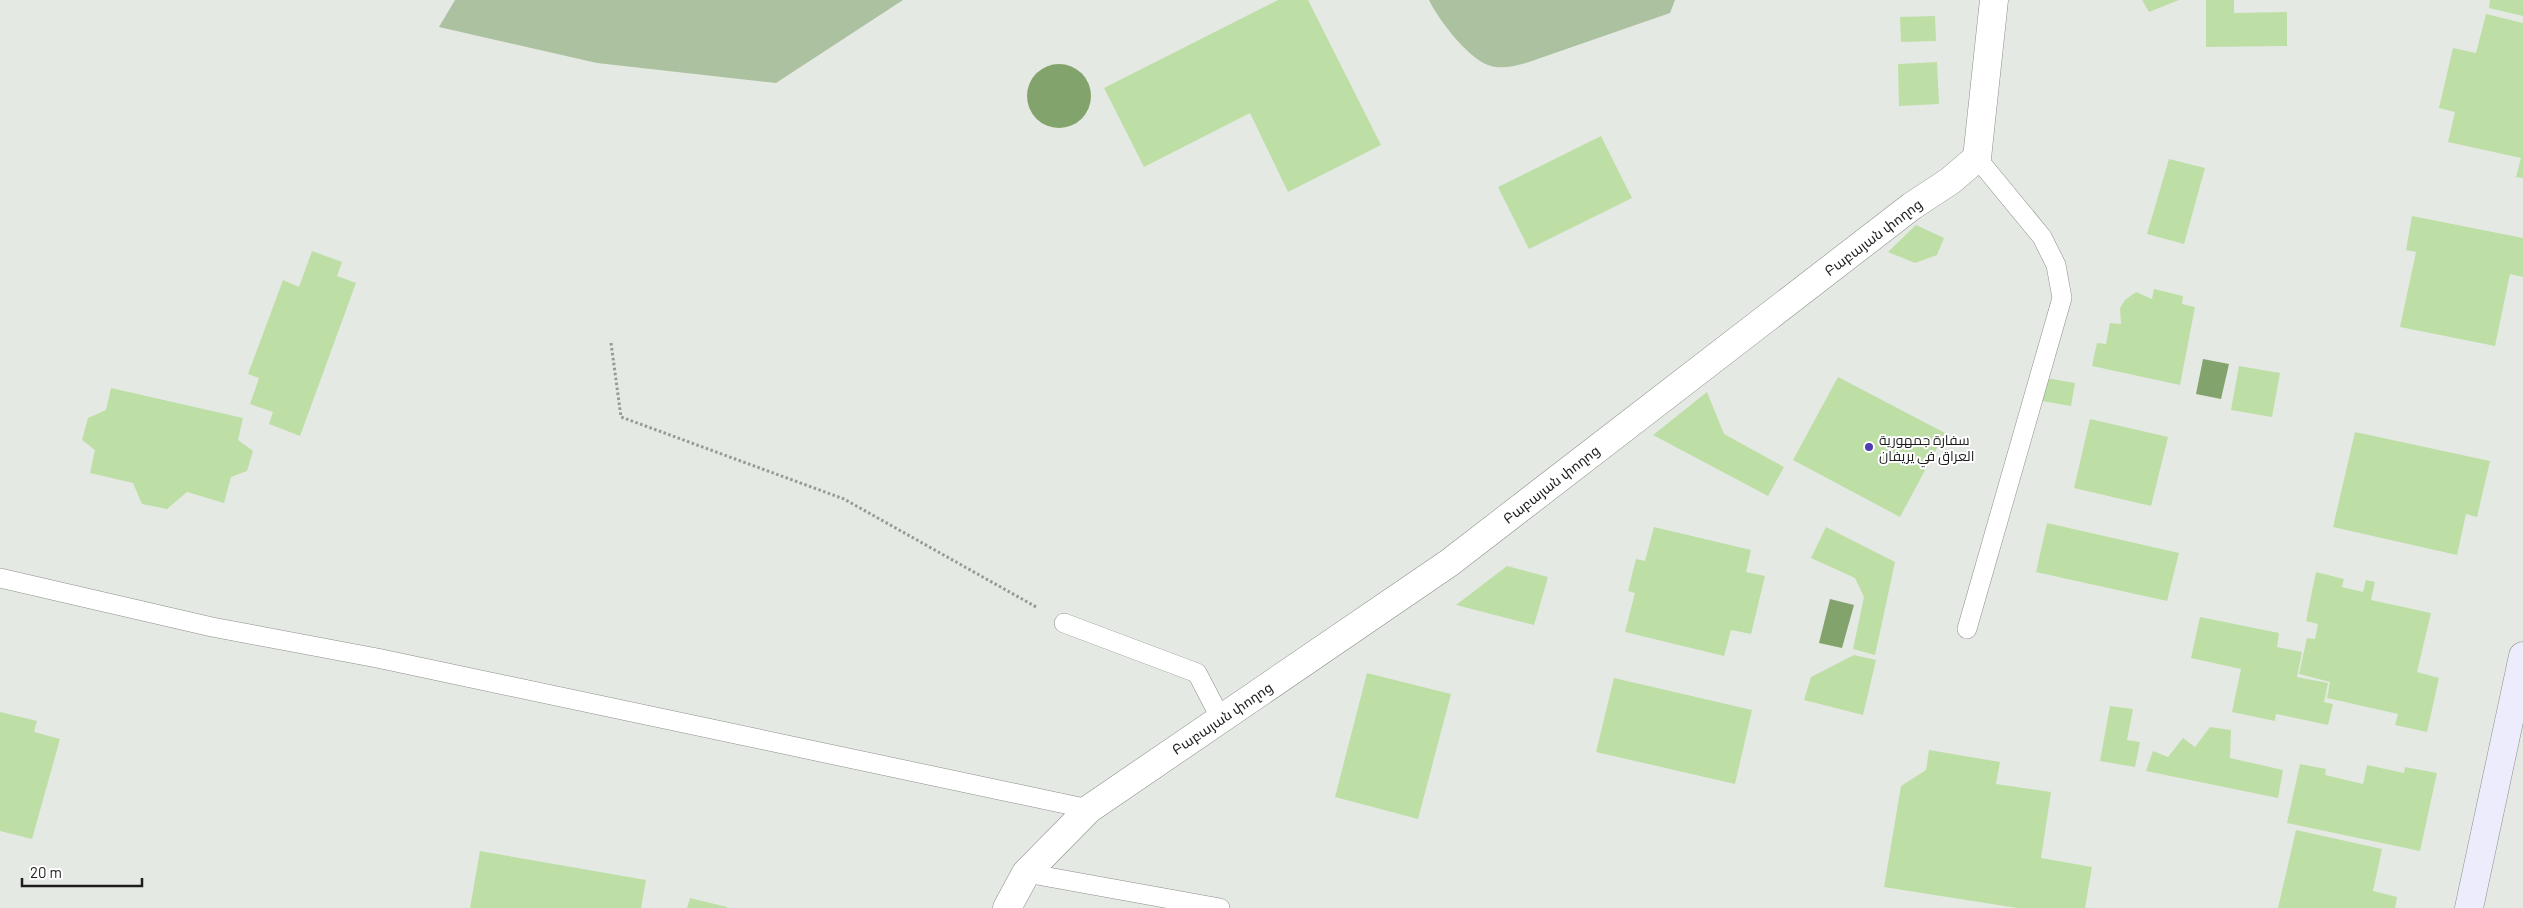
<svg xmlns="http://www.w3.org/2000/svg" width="2523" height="908" viewBox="0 0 2523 908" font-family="Barlow,Cairo,'Noto Sans Armenian',sans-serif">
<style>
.green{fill:#acc19f}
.water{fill:#82a36c}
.building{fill:#bddfa6}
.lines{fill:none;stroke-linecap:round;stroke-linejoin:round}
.lane-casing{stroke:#8a8e88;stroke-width:20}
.street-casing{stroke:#8a8e88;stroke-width:29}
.secondary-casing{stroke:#8a8e88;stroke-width:29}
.path{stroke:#969995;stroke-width:3;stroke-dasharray:2.5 2.5;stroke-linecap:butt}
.lane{stroke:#fff;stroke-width:19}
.street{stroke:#fff;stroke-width:28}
.secondary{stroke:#ececfd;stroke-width:28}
.poi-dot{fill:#503db4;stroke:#fff;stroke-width:2}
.labels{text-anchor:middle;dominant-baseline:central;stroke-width:4;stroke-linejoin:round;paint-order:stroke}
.street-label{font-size:14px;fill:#1d1e1c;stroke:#fff}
.poi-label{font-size:14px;fill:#1d1e1c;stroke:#fff;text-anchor:start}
</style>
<rect width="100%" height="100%" fill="#e5e9e3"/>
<!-- green -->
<g class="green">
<polygon points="455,0 903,0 776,83 597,63 439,27"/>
<path d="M1429,0H1675L1670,13L1526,63C1514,66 1500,70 1488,65C1467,57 1438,19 1429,0Z"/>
</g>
<!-- water -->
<g class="water">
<circle cx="1059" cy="96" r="32"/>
<polygon points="2203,359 2229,364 2221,399 2196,394"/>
<polygon points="1830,599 1854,605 1842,648 1819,643"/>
</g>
<!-- building -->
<g class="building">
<polygon points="1278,0 1308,0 1381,145 1288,192 1250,113 1144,167 1104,88"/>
<polygon points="2142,0 2179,0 2149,12"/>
<polygon points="2206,0 2234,0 2234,13 2287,12 2287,46 2206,47"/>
<polygon points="2490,0 2523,0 2523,16 2489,8"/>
<polygon points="2486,14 2523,23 2523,178 2516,177 2521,158 2448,142 2455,112 2439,108 2453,48 2476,53"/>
<polygon points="1935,16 1936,41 1901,42 1900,17"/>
<polygon points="1937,62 1939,104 1899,106 1898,64"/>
<polygon points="1601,136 1632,198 1529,249 1498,187"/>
<polygon points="2169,159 2205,168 2184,244 2147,234"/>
<polygon points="2412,216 2523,238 2523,277 2510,274 2495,346 2400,327 2416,252 2406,250"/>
<polygon points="1916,225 1944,238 1937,255 1915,263 1888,252"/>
<polygon points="312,251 342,262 337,276 356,283 300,436 269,424 273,412 250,404 259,378 248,374 283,280 299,287"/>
<polygon points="2154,289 2183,296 2182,304 2195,307 2180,385 2092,366 2097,343 2106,344 2110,323 2121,324 2120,308 2125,300 2136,292 2152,299"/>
<polygon points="2239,366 2280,373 2272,417 2231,410"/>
<polygon points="1838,377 1945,433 1900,517 1793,460"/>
<polygon points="2046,378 2075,383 2071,406 2042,401"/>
<polygon points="111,388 243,418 238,440 253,451 247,471 231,477 224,503 187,492 167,509 142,504 133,483 90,473 95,450 82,440 88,418 106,410"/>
<polygon points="1707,392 1724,434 1784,467 1768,496 1653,435"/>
<polygon points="2090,419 2168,437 2151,506 2074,488"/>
<polygon points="2355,432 2490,461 2477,517 2466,514 2457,555 2333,527"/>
<polygon points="2047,523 2179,553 2167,601 2036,572"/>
<polygon points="1654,527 1751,550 1746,572 1765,576 1751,634 1731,630 1724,656 1625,632 1635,593 1628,591 1636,559 1645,561"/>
<polygon points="1826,527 1895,562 1875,655 1853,649 1864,597 1855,578 1811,558"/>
<polygon points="1507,566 1548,577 1534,625 1456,605"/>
<polygon points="2316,572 2344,579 2342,587 2363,592 2366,580 2375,582 2371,600 2431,613 2417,672 2439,678 2427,732 2395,725 2398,714 2327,698 2330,682 2299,674 2307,638 2315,639 2318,624 2306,621"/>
<polygon points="2200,617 2279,633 2277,647 2302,652 2297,677 2328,683 2324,702 2333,704 2328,725 2276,714 2275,721 2232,712 2241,669 2191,658"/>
<polygon points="1854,655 1876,660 1863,715 1804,700 1811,677"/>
<polygon points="1367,673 1451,694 1418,819 1335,797"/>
<polygon points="1614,678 1752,710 1735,784 1596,752"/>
<polygon points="2110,706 2133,709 2127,740 2140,742 2135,767 2100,761"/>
<polygon points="0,712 37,721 34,732 60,739 32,839 0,831"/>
<polygon points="2210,727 2231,730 2230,758 2283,770 2278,798 2146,771 2153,751 2168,757 2183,738 2195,747"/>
<polygon points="1929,750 2000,762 1996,784 2051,792 2041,858 2092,867 2085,908 2017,908 1884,887 1901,786 1926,770"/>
<polygon points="2300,764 2326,769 2325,775 2363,784 2367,765 2404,773 2405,767 2437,773 2420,851 2287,823"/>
<polygon points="2296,830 2382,849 2373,891 2397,897 2395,908 2278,908"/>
<polygon points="480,851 646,880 641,908 470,908"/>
<polygon points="690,898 727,907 727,908 687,908"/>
</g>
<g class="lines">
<defs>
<g id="lane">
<polyline points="0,578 212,627 377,658 1089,809"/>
<polyline points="1064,623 1197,673 1221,719"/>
<polyline points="1967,629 2062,298 2056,265 2042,237 1977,158"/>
<polyline points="1026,873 1220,908"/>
</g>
<polyline id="street" points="1007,908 1026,873 1089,809 1449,563 1912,206 1950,181 1977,158 1994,0"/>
<polyline id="secondary" points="2469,908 2523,656"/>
</defs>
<!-- lane casing -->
<use href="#lane" class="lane-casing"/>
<!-- street casing -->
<use href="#street" class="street-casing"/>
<!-- secondary casing -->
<use href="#secondary" class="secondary-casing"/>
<!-- path -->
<polyline class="path" points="611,343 621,417 844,499 1038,608"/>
<!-- lane -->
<use href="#lane" class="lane"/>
<!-- street -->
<use href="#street" class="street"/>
<!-- secondary -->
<use href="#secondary" class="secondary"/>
</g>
<!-- markers -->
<circle class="poi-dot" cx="1869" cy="447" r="5"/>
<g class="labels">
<!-- street labels -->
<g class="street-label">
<text transform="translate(1873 237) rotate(-37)">Բաբայան փողոց</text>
<text transform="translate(1551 484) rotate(-38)">Բաբայան փողոց</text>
<text transform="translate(1222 718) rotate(-34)">Բաբայան փողոց</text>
</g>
<!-- poi labels -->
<g class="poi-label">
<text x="1879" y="439">سفارة جمهورية<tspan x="1879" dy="16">العراق في يريفان</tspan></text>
</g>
</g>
<!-- scale -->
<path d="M22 878v8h120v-8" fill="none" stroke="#1d1e1c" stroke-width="2.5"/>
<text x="30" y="878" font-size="15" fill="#1d1e1c" stroke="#ffffff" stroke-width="4" paint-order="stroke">20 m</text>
</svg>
